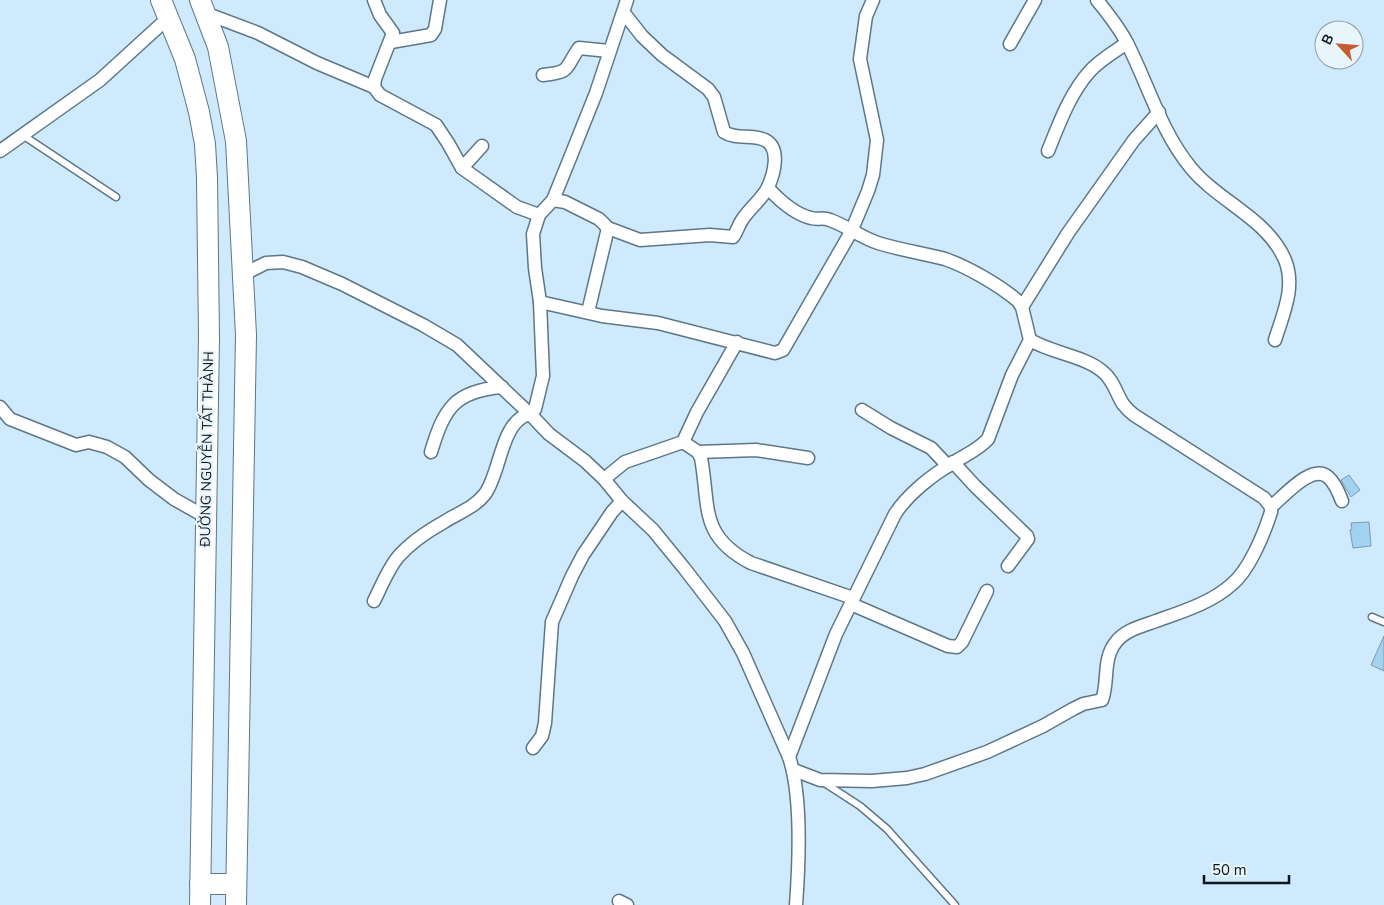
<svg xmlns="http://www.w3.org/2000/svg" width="1384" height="905" viewBox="0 0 1384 905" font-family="'Nunito Sans',sans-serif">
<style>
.building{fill:#a2d2f0;stroke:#7f99aa}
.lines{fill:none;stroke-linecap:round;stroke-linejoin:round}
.lane-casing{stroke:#5d7786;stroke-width:9}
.street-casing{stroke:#5d7786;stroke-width:15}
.primary-casing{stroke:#5d7786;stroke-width:22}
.lane{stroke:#fff;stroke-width:6}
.street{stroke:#fff;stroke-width:12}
.primary{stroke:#fff;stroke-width:20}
.labels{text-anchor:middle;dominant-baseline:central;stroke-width:4.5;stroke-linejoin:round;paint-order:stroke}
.street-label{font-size:14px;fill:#0d161d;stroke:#e9f5fc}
</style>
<rect width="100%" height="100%" fill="#ceeafc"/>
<!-- building -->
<g class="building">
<polygon points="1349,475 1360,490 1351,497 1341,480"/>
<polygon points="1369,522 1371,546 1353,548 1350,530 1352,529 1351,523"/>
<polygon points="1384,636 1384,671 1371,665"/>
</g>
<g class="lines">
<defs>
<g id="lane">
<polyline points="24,136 116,197"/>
<polyline points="1372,617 1384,622"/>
<polyline points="823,782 860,806 887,829 955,905"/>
</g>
<g id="street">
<path d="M1097,0C1108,14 1119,27 1127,43C1148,84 1161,132 1191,168C1219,202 1267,218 1285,260C1296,287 1283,314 1275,340"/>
<polyline points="205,13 258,33 317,63 374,87 380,95 436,125 448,143 462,168 517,207 539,215"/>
<polyline points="391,42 431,35 435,29 440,0"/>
<polyline points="1010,44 1035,0"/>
<path d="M543,75C572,72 564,69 579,48L609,51"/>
<polyline points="374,87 375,79 393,33 380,15 374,0"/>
<polyline points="0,151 100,80 168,18"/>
<path d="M1048,151C1059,124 1070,93 1090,71C1100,60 1114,52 1127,43"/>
<polyline points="462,168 482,146"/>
<path d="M768,188C780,201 794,214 811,218C817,220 823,217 830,220C847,226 860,237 878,243C900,250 923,253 945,259C968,267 999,285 1018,301L1022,307L1030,340L1012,375L988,439C978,450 965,455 953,463C932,475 908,494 895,514L836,634L789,757"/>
<path d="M553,200L565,202L599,219L608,228L640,240L710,235L733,237C737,232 738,226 742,220C749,209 764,197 768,187C774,174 781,148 765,140C752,134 736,140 724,132L714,97L708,89L662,55L642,36L624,13"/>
<path d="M244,274L266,263L283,262L302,267L342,284L423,325L457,345L531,415L549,434L585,461L604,479L622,501L653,530L684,568L725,621L743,653L789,757C802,795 799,864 796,905"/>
<polyline points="540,302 602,316 658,323 775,353 783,350 851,232 868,191 873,175 877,140 860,59 866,16 873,0"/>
<polyline points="1022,307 1068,233 1134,140 1159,112"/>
<polyline points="588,312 608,228"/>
<polyline points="0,407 10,419 76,445 89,442 107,447 125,457 149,480 174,499 206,517"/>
<polyline points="862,410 891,428 931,448 948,466"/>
<path d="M683,442L698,452L701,458C710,507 699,536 751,563L853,598"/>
<path d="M431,452C444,409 454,391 502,387"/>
<polyline points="698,452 756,450 808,458"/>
<polyline points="953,462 975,486 1027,536 1028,539 1008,566"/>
<polyline points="604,479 625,462 683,442 697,412 737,342"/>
<path d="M1271,507C1284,496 1312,463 1328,477C1335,483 1339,493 1342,501"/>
<path d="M374,601C381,587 388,569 398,557C410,543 428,531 444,522C458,513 474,508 485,494C499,475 501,431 521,418C524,415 528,415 531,415L535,409L543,376L540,302L535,268L533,234L539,215L553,200L570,158L596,93L627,0"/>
<polyline points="851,604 948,646 957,647 962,642 987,591"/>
<polyline points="533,748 542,736 545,723 552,622 572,576 583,555 612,512 622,501"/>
<path d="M794,770L820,780L872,781L907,778L925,774L987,752L1043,726L1073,709L1083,704L1102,700C1109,682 1102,659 1116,642C1125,630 1142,626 1156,621C1181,612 1211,603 1231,585C1249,571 1264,534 1271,512V507L1264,498L1134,415C1130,412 1126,408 1123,404C1116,393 1113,379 1102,371C1084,356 1052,353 1030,340"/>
<polyline points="619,901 627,905"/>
</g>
<g id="primary">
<polyline points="161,0 185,59 199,112 205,144 207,178 209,337 200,905"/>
<polyline points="200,0 218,47 236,141 246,335 236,905"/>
<polyline points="200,884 236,884"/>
</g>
</defs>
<!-- lane casing -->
<use href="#lane" class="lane-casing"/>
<!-- street casing -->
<use href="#street" class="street-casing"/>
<!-- primary casing -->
<use href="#primary" class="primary-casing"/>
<!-- lane -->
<use href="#lane" class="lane"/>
<!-- street -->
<use href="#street" class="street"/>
<!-- primary -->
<use href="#primary" class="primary"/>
</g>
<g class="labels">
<!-- street labels -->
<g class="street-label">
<text transform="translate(207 449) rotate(-89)">ĐƯỜNG NGUYỄN TẤT THÀNH</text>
</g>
</g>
<!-- north arrow -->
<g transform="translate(1339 45) rotate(296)"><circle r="24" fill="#e9f5fc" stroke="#919ca3"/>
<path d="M0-4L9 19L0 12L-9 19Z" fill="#c45e2f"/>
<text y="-8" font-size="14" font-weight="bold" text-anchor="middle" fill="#0d161d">B</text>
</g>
<!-- scale -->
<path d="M1204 875v8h85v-8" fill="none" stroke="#0d161d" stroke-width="2.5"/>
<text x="1212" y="875" font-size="15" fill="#0d161d" stroke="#e9f5fc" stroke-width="4" paint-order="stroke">50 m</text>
</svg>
